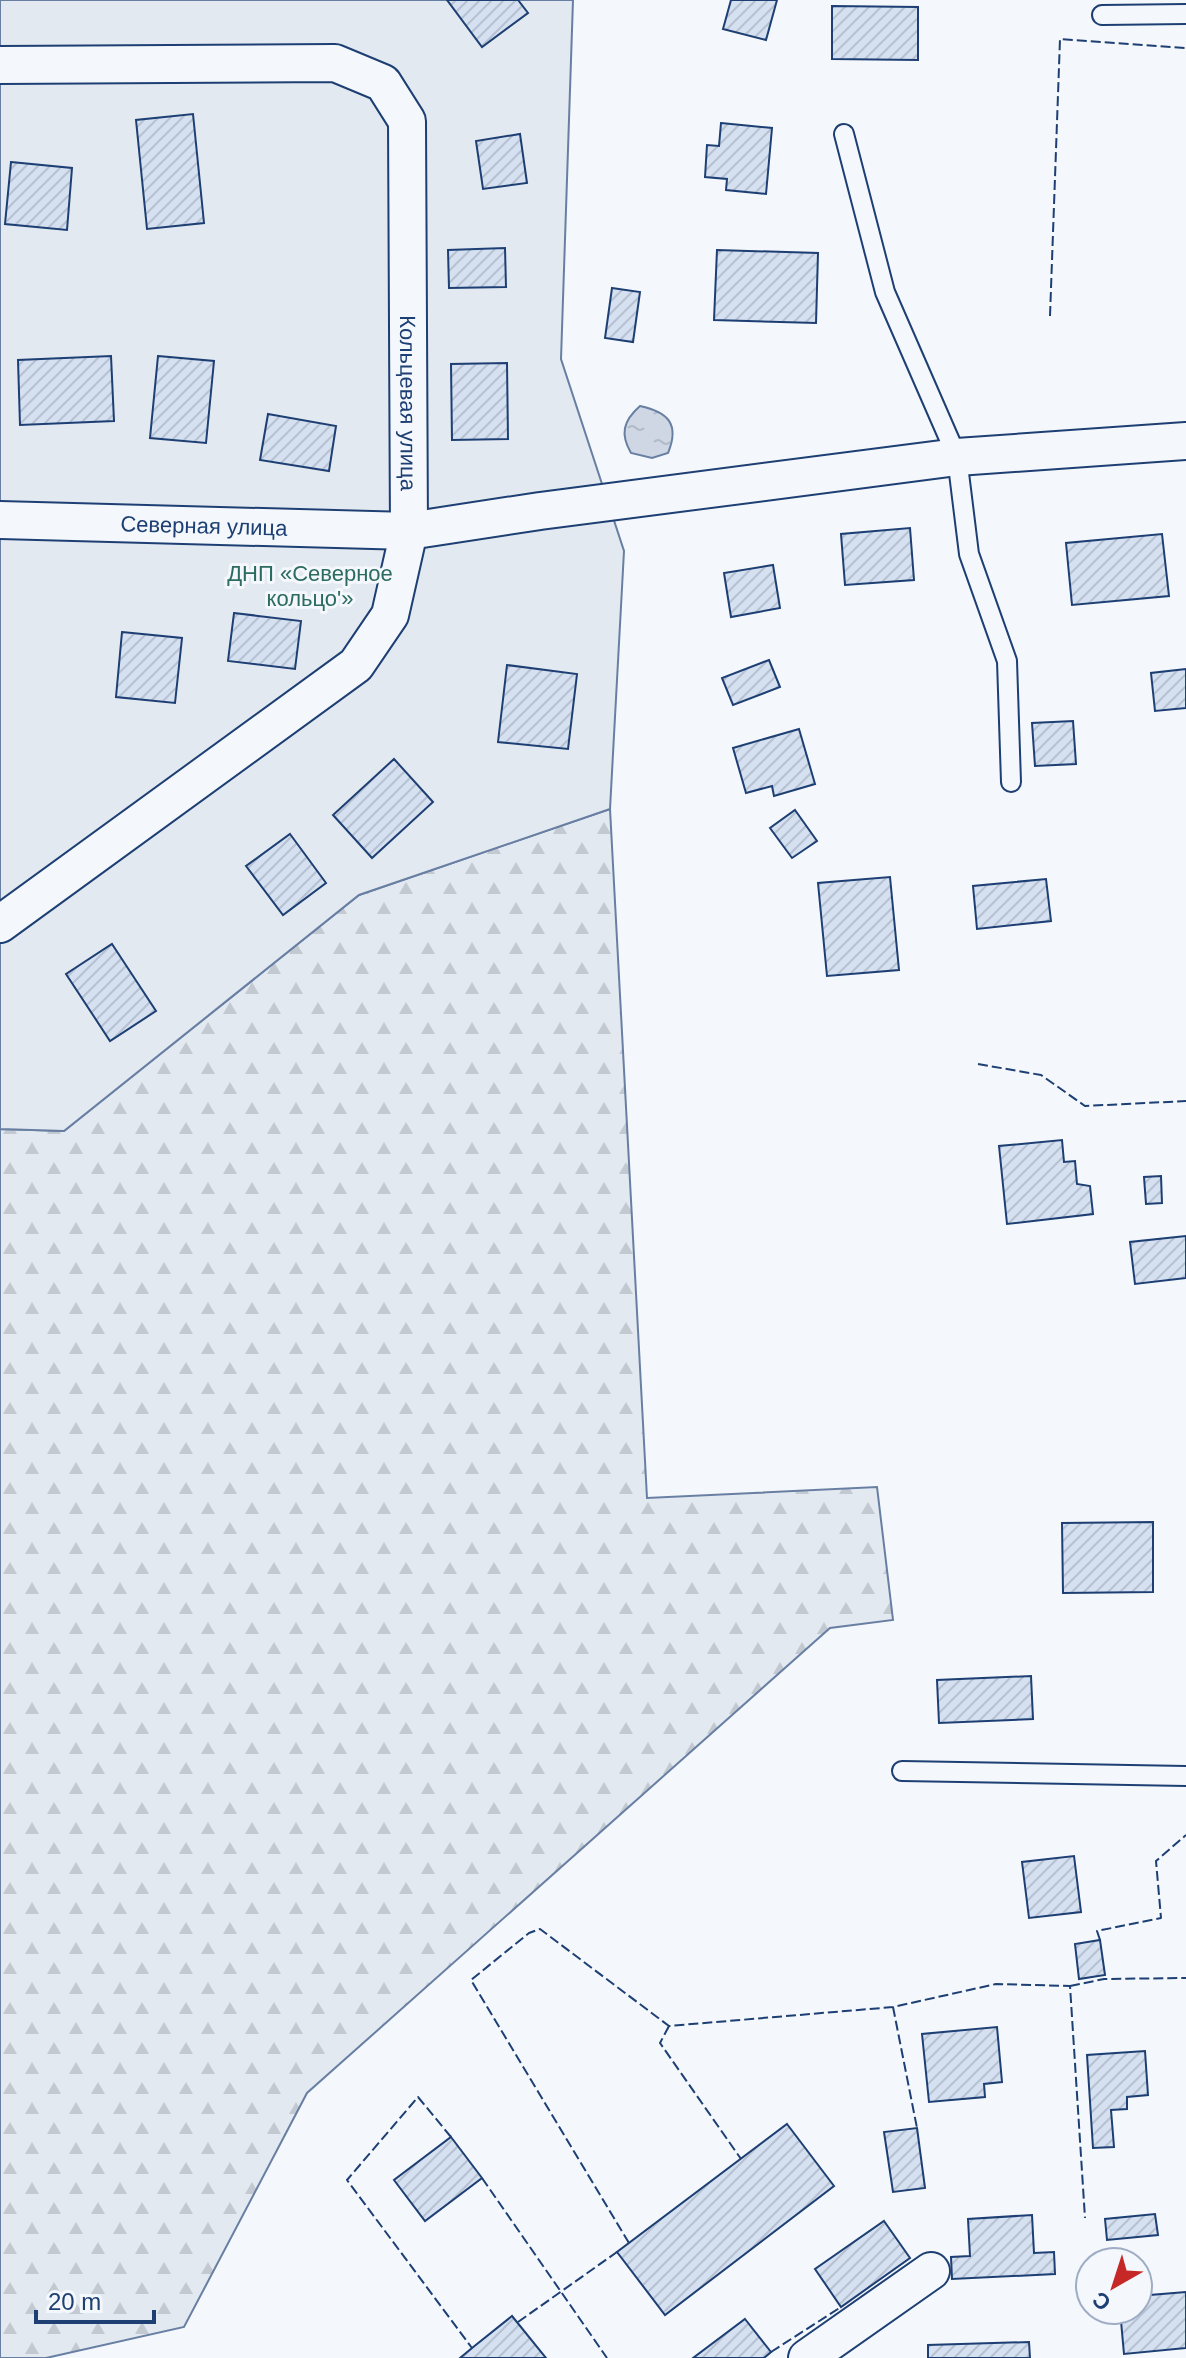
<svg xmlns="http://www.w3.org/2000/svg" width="1186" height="2358" viewBox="0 0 1186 2358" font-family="Arial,sans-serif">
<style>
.forest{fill:url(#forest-firs);stroke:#687fa3;stroke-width:2}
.garden{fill:#e3e9f0;stroke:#687fa3;stroke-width:2}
.water{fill:url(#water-ripples);stroke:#687fa3;stroke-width:2}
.building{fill:url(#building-hatch);stroke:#1d3f73;stroke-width:2}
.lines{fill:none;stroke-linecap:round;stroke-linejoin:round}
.service-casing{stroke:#1d3f73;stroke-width:22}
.minor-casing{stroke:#1d3f73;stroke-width:40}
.service{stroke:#f4f7fb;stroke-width:18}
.minor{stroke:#f4f7fb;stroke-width:36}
.fence{stroke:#1d3f73;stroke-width:2;stroke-dasharray:10 4;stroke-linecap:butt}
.labels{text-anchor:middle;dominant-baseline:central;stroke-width:6;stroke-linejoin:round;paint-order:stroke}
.street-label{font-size:22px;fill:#1d3f73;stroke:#f4f7fb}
.park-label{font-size:22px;fill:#2c6c60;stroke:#f4f7fb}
</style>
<defs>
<pattern id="forest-firs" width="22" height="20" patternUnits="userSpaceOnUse" patternTransform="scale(2)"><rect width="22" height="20" fill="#e3e9f0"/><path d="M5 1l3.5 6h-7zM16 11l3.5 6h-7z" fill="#c2c9d1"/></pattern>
<pattern id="water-ripples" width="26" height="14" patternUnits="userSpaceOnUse" patternTransform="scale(2)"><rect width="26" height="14" fill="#cfd7e4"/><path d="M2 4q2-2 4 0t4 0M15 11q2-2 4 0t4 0" fill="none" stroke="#b1bac7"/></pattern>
<pattern id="building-hatch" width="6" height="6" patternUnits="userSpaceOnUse" patternTransform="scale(2)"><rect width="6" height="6" fill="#d5e0f0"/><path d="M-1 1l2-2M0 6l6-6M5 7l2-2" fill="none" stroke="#b6c1d1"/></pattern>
</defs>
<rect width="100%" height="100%" fill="#f4f7fb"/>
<!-- forest -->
<polygon class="forest" points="610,809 647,1498 877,1487 893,1620 830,1628 307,2093 184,2327 46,2358 0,2358 0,1129 64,1131 359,895"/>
<!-- garden -->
<polygon class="garden" points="0,0 573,0 561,359 624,551 610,809 359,895 64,1131 0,1129"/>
<!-- water -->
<path class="water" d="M640,406C668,412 680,424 668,453L652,458L631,453C620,434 623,421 640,406Z"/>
<!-- building -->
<g class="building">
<polygon points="447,0 518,0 528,13 482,47"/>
<polygon points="731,0 777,0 766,40 723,29"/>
<polygon points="832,6 918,7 918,60 832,59"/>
<polygon points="193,114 204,223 147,229 136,120"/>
<polygon points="721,123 772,128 766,194 726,190 727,179 705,177 707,145 719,146"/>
<polygon points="520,134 527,183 483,189 476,141"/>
<polygon points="11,162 72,168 67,230 5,224"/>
<polygon points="505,248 506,287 449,288 448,250"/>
<polygon points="717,250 818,253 816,323 714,320"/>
<polygon points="612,288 640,292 633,342 605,338"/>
<polygon points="111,356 114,421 20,425 18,360"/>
<polygon points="158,356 214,361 206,443 150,438"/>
<polygon points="507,363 508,439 452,440 451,364"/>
<polygon points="268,414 336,426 329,471 260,460"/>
<polygon points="910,528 914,580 845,585 841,534"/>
<polygon points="1162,534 1169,596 1072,605 1066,543"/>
<polygon points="773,565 780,608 731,617 724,573"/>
<polygon points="234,613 301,621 295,669 228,661"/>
<polygon points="122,632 182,638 175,703 116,697"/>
<polygon points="769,660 780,687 733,705 722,678"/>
<polygon points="507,665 577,674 568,749 498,742"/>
<polygon points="1186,669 1186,708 1155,711 1151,673"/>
<polygon points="1073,721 1076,764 1035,766 1032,723"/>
<polygon points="799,729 815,784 774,796 772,786 746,793 733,748"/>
<polygon points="394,759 433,802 372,858 333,815"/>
<polygon points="795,810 817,841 792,858 770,828"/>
<polygon points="290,834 326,883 283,915 246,866"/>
<polygon points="890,877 899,970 827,976 818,883"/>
<polygon points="1046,879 1051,921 977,929 973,886"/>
<polygon points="112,944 156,1011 110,1041 66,974"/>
<polygon points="1062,1140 1064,1162 1075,1161 1077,1184 1090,1186 1093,1214 1007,1224 999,1146"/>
<polygon points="1161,1176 1162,1203 1146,1204 1144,1177"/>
<polygon points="1186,1236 1186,1278 1135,1284 1130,1242"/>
<polygon points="1153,1522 1153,1592 1063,1593 1062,1523"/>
<polygon points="1031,1676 1033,1719 939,1723 937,1680"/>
<polygon points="1074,1856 1081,1912 1029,1918 1022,1862"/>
<polygon points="1100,1940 1105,1975 1079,1979 1075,1944"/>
<polygon points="997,2027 1002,2082 984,2084 985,2097 929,2102 922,2034"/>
<polygon points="1145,2051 1148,2095 1127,2097 1127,2109 1111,2110 1114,2147 1093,2148 1087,2055"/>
<polygon points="787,2124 834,2186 665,2315 617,2252"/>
<polygon points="917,2128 925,2188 893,2192 884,2132"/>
<polygon points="451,2137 482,2178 425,2221 394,2180"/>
<polygon points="1155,2214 1158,2235 1107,2240 1105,2219"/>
<polygon points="1032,2215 1034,2253 1054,2252 1055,2274 952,2279 951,2257 970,2256 968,2219"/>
<polygon points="884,2221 910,2258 841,2307 815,2269"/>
<polygon points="1186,2292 1186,2348 1124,2354 1120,2310 1138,2310 1138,2296"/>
<polygon points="512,2316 546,2358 460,2358 472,2348"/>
<polygon points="745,2319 771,2352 764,2358 693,2358"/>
<polygon points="1029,2342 1030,2358 928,2358 928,2345"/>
</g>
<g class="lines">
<defs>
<g id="service">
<polyline points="1102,15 1186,14"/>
<polyline points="844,134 885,292 957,457 969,554 1007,661 1011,782"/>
<polyline points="902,1771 1186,1776"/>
</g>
<g id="minor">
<path id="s1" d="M0,65L335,63L383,83L407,121L409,531L390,615L356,665L0,924"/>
<path id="s2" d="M0,520L409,531L540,511L957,457L1186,441"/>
<polyline points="807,2358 931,2271"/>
</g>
</defs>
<!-- service casing -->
<use href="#service" class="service-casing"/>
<!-- minor casing -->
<use href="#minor" class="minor-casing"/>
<!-- service -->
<use href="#service" class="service"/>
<!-- minor -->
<use href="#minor" class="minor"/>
<!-- fence -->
<g class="fence">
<polyline points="1050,316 1060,39 1186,48"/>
<polyline points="978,1064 1041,1075 1085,1106 1186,1101"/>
<polyline points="1100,1940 1097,1931 1161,1918 1156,1861 1186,1835"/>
<polyline points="1070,1986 1104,1979 1186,1978"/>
<polyline points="893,2007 917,2128"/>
<polyline points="669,2026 660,2043 741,2159"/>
<polyline points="451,2137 418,2097 347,2180 472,2348"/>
<polyline points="482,2178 607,2358"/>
<polyline points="629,2243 471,1980 529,1933 540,1929 669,2026 893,2007 996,1984 1070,1986 1085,2218"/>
<polyline points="518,2322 617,2252"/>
<polyline points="771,2352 841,2307"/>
</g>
</g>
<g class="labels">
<!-- street labels -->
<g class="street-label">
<text stroke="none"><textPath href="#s1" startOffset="714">Кольцевая улица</textPath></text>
<text stroke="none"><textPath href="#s2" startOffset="204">Северная улица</textPath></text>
</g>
<!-- park labels -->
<g class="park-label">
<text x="310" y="573">ДНП «Северное<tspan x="310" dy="25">кольцо'»</tspan></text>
</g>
</g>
<!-- north arrow -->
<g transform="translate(1114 2286) rotate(219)"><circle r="38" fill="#f4f7fb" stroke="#9eadc5" stroke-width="2"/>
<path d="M0-6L14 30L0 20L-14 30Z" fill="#c62828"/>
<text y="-12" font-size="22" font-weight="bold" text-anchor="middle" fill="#1d3f73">С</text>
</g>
<!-- scale -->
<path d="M36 2310v12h118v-12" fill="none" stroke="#1d3f73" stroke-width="4"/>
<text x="48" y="2310" font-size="24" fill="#1d3f73" stroke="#f4f7fb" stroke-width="6" paint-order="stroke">20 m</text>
</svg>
